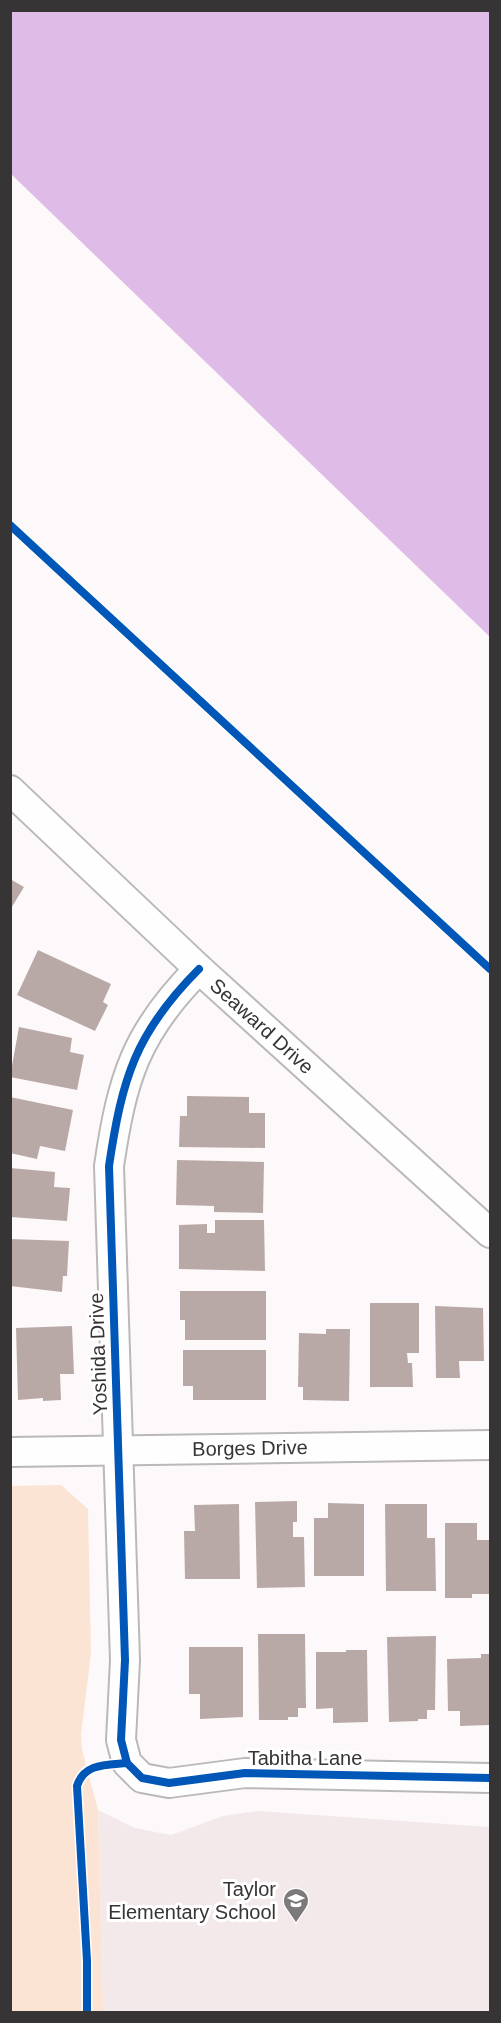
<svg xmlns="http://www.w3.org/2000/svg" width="501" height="2023" viewBox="0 0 501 2023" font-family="Arial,sans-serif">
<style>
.built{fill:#f3e9ea}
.green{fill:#fbe4d3}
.water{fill:#dfbbe7}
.building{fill:#b9a9a6}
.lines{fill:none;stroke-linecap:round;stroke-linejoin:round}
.minor-casing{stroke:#bab8b8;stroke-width:32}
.minor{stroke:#fffefe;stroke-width:28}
.cycleway-casing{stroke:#fff;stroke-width:11}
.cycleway{stroke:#0057b8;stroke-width:8}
.labels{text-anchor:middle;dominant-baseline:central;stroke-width:6;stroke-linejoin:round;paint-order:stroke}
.street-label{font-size:20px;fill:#373435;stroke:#fff}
.poi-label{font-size:20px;fill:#373435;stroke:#fff;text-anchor:end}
</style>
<rect width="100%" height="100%" fill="#fdf9fa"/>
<!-- built -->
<polygon class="built" points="98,1810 135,1828 171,1835 223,1816 258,1811 490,1827 490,2012 103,2012"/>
<!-- green -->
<polygon class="green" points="61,1485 88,1509 91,1653 81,1735 82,1750 98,1810 103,2012 11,2012 11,1486"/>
<!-- water -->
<polygon class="water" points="10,11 490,11 490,637 11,174"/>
<!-- building -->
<g class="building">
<polygon points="10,879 24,887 10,910"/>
<polygon points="38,950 111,984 103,1002 108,1005 95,1031 17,995"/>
<polygon points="19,1027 72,1038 70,1052 84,1055 77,1090 10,1077"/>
<polygon points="187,1096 249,1097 249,1113 265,1113 265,1148 179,1147 180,1116 187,1116"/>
<polygon points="10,1097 73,1110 65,1151 40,1146 37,1159 10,1153"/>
<polygon points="177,1160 264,1162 263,1213 214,1212 214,1206 176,1205"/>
<polygon points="10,1168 55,1172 54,1187 70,1188 67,1221 10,1217"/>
<polygon points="215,1220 264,1220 265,1271 179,1269 179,1225 207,1224 207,1233 215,1233"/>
<polygon points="10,1239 69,1241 67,1276 63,1276 62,1292 10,1286"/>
<polygon points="180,1291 266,1291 266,1340 185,1340 185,1320 180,1320"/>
<polygon points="370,1303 419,1303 419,1353 407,1353 408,1363 412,1363 413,1387 370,1387"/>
<polygon points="435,1306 483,1308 484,1361 459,1361 460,1378 436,1378"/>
<polygon points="72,1326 74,1374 60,1374 61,1400 43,1401 43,1398 18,1400 16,1328"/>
<polygon points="326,1329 350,1329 349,1401 303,1400 303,1387 298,1387 299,1333 326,1334"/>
<polygon points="183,1350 266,1350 266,1400 193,1400 193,1386 183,1386"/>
<polygon points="297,1501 297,1522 293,1522 293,1537 304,1537 305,1587 257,1588 255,1502"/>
<polygon points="328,1503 364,1504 364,1576 314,1576 314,1518 328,1518"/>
<polygon points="239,1504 240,1579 185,1579 184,1531 195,1531 194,1505"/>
<polygon points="385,1504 427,1504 427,1538 435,1538 436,1591 386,1591"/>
<polygon points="445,1523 477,1523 477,1540 490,1540 490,1594 472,1594 472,1598 445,1598"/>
<polygon points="258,1634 305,1634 306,1708 298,1708 298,1717 288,1717 288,1720 259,1720"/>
<polygon points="436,1636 435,1710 427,1710 427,1719 418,1719 418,1721 389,1722 387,1637"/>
<polygon points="189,1647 243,1647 243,1717 200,1719 200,1694 189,1694"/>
<polygon points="346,1650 367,1650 368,1722 333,1723 333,1708 316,1709 316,1652 346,1652"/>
<polygon points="481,1654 490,1654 490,1725 460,1726 460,1711 448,1711 447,1659 481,1658"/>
</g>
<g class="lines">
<defs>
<g id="minor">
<polyline points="10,790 199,969 490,1233"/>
<path d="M199,969C135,1033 122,1079 109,1166L125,1660L121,1740L127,1763L142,1778L169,1783L245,1773L490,1778"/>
<polyline points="10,1452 490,1445"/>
</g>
</defs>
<!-- minor casing -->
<use href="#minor" class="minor-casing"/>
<!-- minor -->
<use href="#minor" class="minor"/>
<defs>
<g id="cycleway">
<polyline points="10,525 490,969"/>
<path d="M199,969C135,1033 122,1079 109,1166L125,1660L121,1740L127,1763L142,1778L169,1783L245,1773L490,1778"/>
<path d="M87,2012V1961L77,1786C84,1763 107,1765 127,1763"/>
</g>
</defs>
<!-- cycleway casing -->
<use href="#cycleway" class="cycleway-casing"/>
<!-- cycleway -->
<use href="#cycleway" class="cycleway"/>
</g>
<!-- icons -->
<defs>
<symbol id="school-pin" viewBox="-11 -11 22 30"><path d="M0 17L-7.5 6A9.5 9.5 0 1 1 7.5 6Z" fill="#7c797a" stroke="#fff"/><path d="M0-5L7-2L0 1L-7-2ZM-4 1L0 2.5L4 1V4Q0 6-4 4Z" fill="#fff"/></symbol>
</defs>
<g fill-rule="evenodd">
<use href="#school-pin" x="281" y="1886" width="30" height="40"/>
</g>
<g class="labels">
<!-- street labels -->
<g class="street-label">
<text transform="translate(262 1026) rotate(42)">Seaward Drive</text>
<text transform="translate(98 1354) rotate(-92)">Yoshida Drive</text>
<text transform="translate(250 1448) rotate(-1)">Borges Drive</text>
<text x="305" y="1758">Tabitha Lane</text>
</g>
<!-- poi labels -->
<g class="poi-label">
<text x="276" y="1889">Taylor<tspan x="276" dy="23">Elementary School</tspan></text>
</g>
</g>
<!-- border -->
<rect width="501" height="2023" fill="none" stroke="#373435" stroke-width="24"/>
</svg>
